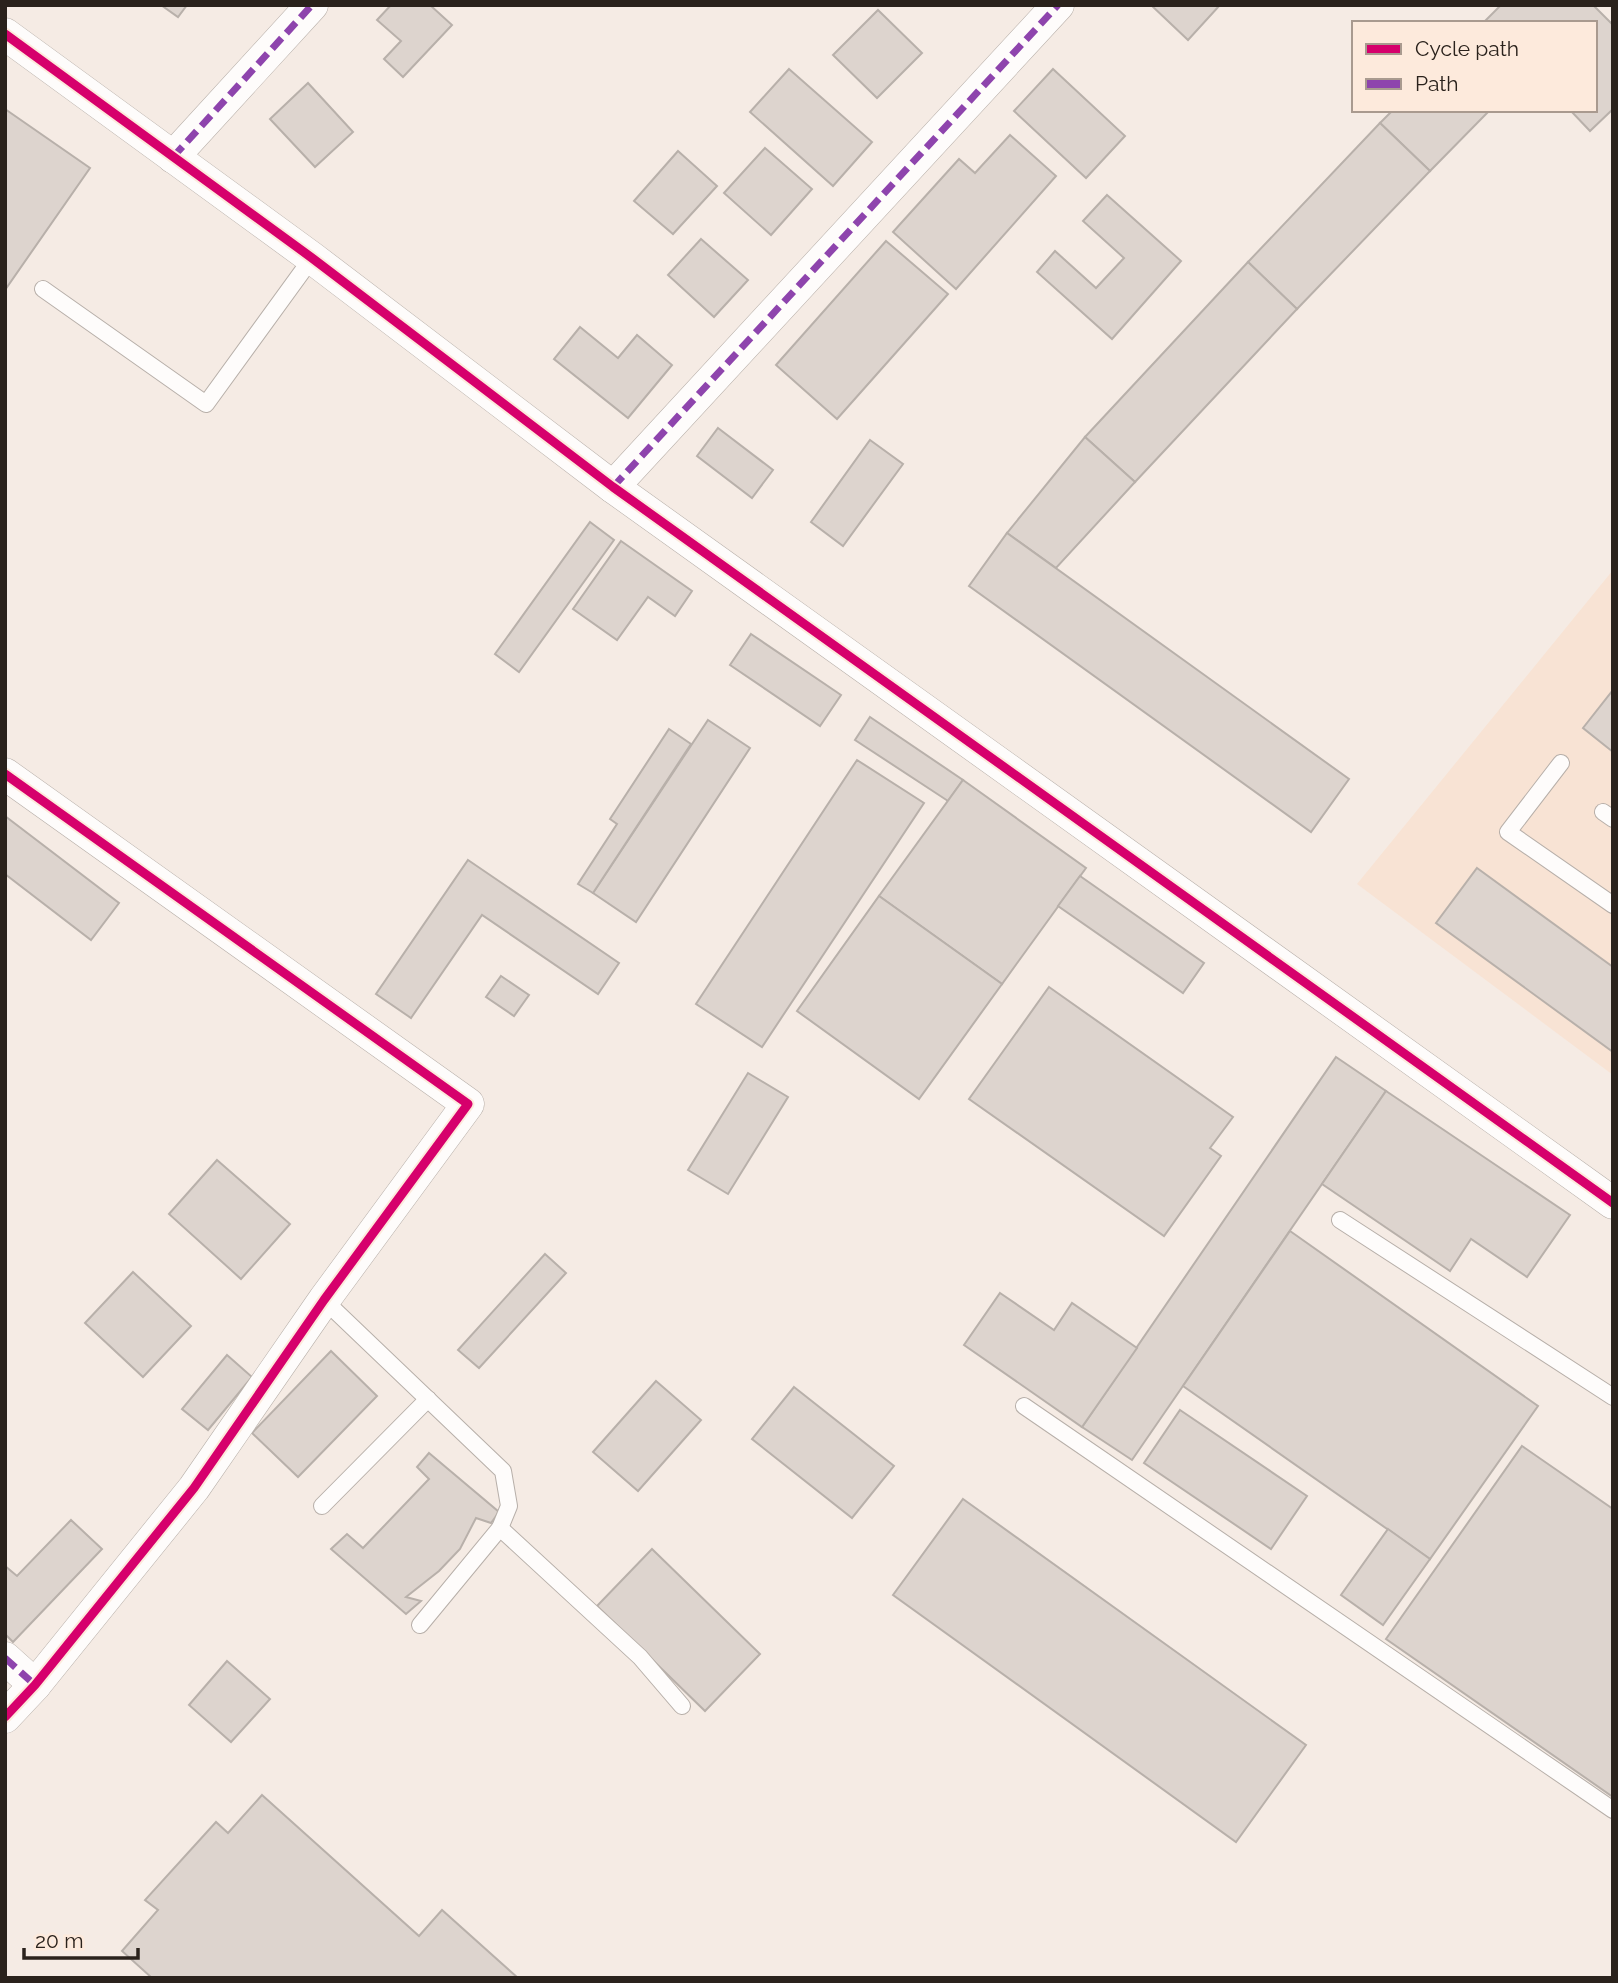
<svg xmlns="http://www.w3.org/2000/svg" width="1618" height="1983" viewBox="0 0 1618 1983" font-family="Raleway,sans-serif">
<style>
.built{fill:#f8e3d4}
.building{fill:#ddd4ce;stroke:#b8b0aa;stroke-width:2}
.lines{fill:none;stroke-linecap:round;stroke-linejoin:round}
.lane-casing{stroke:#b7afa9;stroke-width:18}
.street-casing{stroke:#b7afa9;stroke-width:33}
.lane{stroke:#fefcfb;stroke-width:16}
.street{stroke:#fefcfb;stroke-width:32}
.quiet{stroke:#8e44ad;stroke-width:7;stroke-dasharray:14 7;stroke-linecap:butt}
.cycleway-casing{stroke:#fdeadc;stroke-width:13}
.cycleway{stroke:#d6006c;stroke-width:9}
</style>
<rect width="100%" height="100%" fill="#f5ebe4"/>
<!-- built -->
<polygon class="built" points="1613,570 1613,1075 1357,884"/>
<!-- building -->
<g class="building">
<polygon points="161,5 187,5 178,17"/>
<polygon points="391,5 430,5 452,25 403,77 384,59 401,41 377,20"/>
<polygon points="1151,5 1220,5 1188,40"/>
<polygon points="1501,5 1593,5 1613,25 1613,109 1590,131 1570,110 1595,110 1595,23 1483,23"/>
<polygon points="878,10 922,53 877,98 833,55"/>
<polygon points="789,69 872,142 833,186 750,112"/>
<polygon points="1053,69 1125,136 1086,178 1014,111"/>
<polygon points="308,83 353,132 315,167 270,119"/>
<polygon points="5,109 90,168 5,290"/>
<polygon points="1393,110 1490,110 1430,171 1380,123"/>
<polygon points="1380,123 1430,171 1297,309 1248,262"/>
<polygon points="1010,135 1056,176 956,289 893,232 959,159 975,173"/>
<polygon points="765,148 812,189 771,235 724,193"/>
<polygon points="678,151 717,186 673,234 634,201"/>
<polygon points="1107,195 1181,261 1112,339 1037,272 1055,251 1096,288 1124,258 1083,221"/>
<polygon points="701,239 748,280 714,317 668,275"/>
<polygon points="886,241 948,294 837,419 776,365"/>
<polygon points="1248,262 1297,309 1135,482 1085,437"/>
<polygon points="580,327 618,358 637,335 672,365 628,418 554,359"/>
<polygon points="718,428 773,470 752,498 697,456"/>
<polygon points="1085,437 1135,482 1056,568 1007,533"/>
<polygon points="870,440 903,464 843,546 811,522"/>
<polygon points="590,522 614,540 519,672 495,654"/>
<polygon points="1007,533 1349,779 1311,832 969,586"/>
<polygon points="621,541 692,591 675,616 648,597 617,640 573,609"/>
<polygon points="751,634 841,695 820,726 730,665"/>
<polygon points="1613,690 1613,752 1583,728"/>
<polygon points="870,717 963,780 948,801 855,740"/>
<polygon points="708,720 750,748 636,922 593,893"/>
<polygon points="669,729 691,744 593,893 578,884 617,824 610,819"/>
<polygon points="857,760 924,803 762,1047 696,1004"/>
<polygon points="963,780 1086,868 1002,984 879,896"/>
<polygon points="5,816 119,903 91,940 5,874"/>
<polygon points="468,860 619,963 598,994 482,915 411,1018 376,994"/>
<polygon points="1477,868 1613,967 1613,1052 1436,923"/>
<polygon points="1080,876 1204,963 1183,993 1058,906"/>
<polygon points="879,896 1002,984 919,1099 797,1011"/>
<polygon points="501,976 529,995 514,1016 486,997"/>
<polygon points="1049,987 1233,1117 1210,1148 1221,1156 1164,1236 969,1099"/>
<polygon points="1336,1057 1386,1091 1132,1460 1082,1427"/>
<polygon points="748,1073 788,1097 728,1194 688,1170"/>
<polygon points="1386,1091 1570,1215 1527,1277 1471,1239 1450,1271 1322,1184"/>
<polygon points="217,1160 290,1224 241,1279 169,1214"/>
<polygon points="1290,1231 1538,1406 1430,1559 1183,1386"/>
<polygon points="545,1254 566,1273 479,1368 458,1350"/>
<polygon points="133,1272 191,1326 143,1377 85,1323"/>
<polygon points="1000,1293 1054,1330 1072,1303 1137,1348 1082,1427 964,1345"/>
<polygon points="331,1351 377,1396 298,1477 252,1433"/>
<polygon points="227,1355 252,1377 208,1430 182,1409"/>
<polygon points="656,1381 701,1420 638,1491 593,1452"/>
<polygon points="794,1387 894,1466 852,1518 752,1439"/>
<polygon points="1180,1410 1307,1496 1271,1549 1144,1463"/>
<polygon points="1522,1446 1613,1509 1613,1797 1386,1639"/>
<polygon points="429,1453 499,1512 491,1523 476,1518 460,1549 439,1571 406,1597 421,1601 406,1614 331,1549 347,1534 363,1548 429,1479 417,1467"/>
<polygon points="963,1499 1306,1745 1236,1842 893,1595"/>
<polygon points="71,1520 102,1549 13,1642 5,1634 5,1566 17,1576"/>
<polygon points="1388,1529 1430,1559 1383,1625 1341,1595"/>
<polygon points="652,1549 760,1654 705,1711 597,1606"/>
<polygon points="227,1661 270,1699 231,1742 189,1705"/>
<polygon points="262,1795 419,1936 442,1910 518,1978 152,1978 122,1951 158,1910 145,1900 216,1822 228,1833"/>
</g>
<g class="lines">
<defs>
<g id="lane">
<polyline points="43,289 206,404 312,258"/>
<polyline points="1561,763 1508,832 1613,905"/>
<polyline points="1603,812 1613,819"/>
<polyline points="1340,1220 1613,1397"/>
<polyline points="324,1300 503,1471 509,1506 500,1528 420,1625"/>
<polyline points="1024,1406 1613,1810"/>
<polyline points="322,1506 428,1399"/>
<polyline points="500,1528 640,1657 682,1706"/>
</g>
<g id="street">
<polyline points="5,34 312,258 613,487 1613,1203"/>
<polyline points="173,157 312,5"/>
<polyline points="613,487 1058,5"/>
<polyline points="5,774 468,1104 324,1300 194,1488 35,1685 5,1717"/>
<polyline points="5,1658 35,1685"/>
</g>
</defs>
<!-- lane casing -->
<use href="#lane" class="lane-casing"/>
<!-- street casing -->
<use href="#street" class="street-casing"/>
<!-- lane -->
<use href="#lane" class="lane"/>
<!-- street -->
<use href="#street" class="street"/>
<!-- quiet -->
<g class="quiet">
<polyline points="173,157 312,5"/>
<polyline points="613,487 1058,5"/>
<polyline points="5,1658 35,1685"/>
</g>
<defs>
<g id="cycleway">
<polyline points="5,34 312,258 613,487 1613,1203"/>
<polyline points="5,774 468,1104 324,1300 194,1488 35,1685 5,1717"/>
</g>
</defs>
<!-- cycleway casing -->
<use href="#cycleway" class="cycleway-casing"/>
<!-- cycleway -->
<use href="#cycleway" class="cycleway"/>
</g>
<!-- border -->
<rect width="1618" height="1983" fill="none" stroke="#2a221c" stroke-width="14"/>
<!-- legend -->
<rect x="1352" y="21" width="245" height="91" fill="#fdeadc" stroke="#a99a8f" stroke-width="2"/>
<rect x="1366" y="44" width="35" height="10" fill="#d6006c" stroke="#a99a8f" stroke-width="2"/>
<text x="1415" y="56" font-size="21" fill="#2a221c">Cycle path</text>
<rect x="1366" y="79" width="35" height="10" fill="#8e44ad" stroke="#a99a8f" stroke-width="2"/>
<text x="1415" y="91" font-size="21" fill="#2a221c">Path</text>
<!-- scale -->
<path d="M24 1948v10h114v-10" fill="none" stroke="#2a221c" stroke-width="3.5"/>
<text x="35" y="1948" font-size="21" fill="#2a221c" stroke="#fdeadc" stroke-width="5" paint-order="stroke">20 m</text>
</svg>
